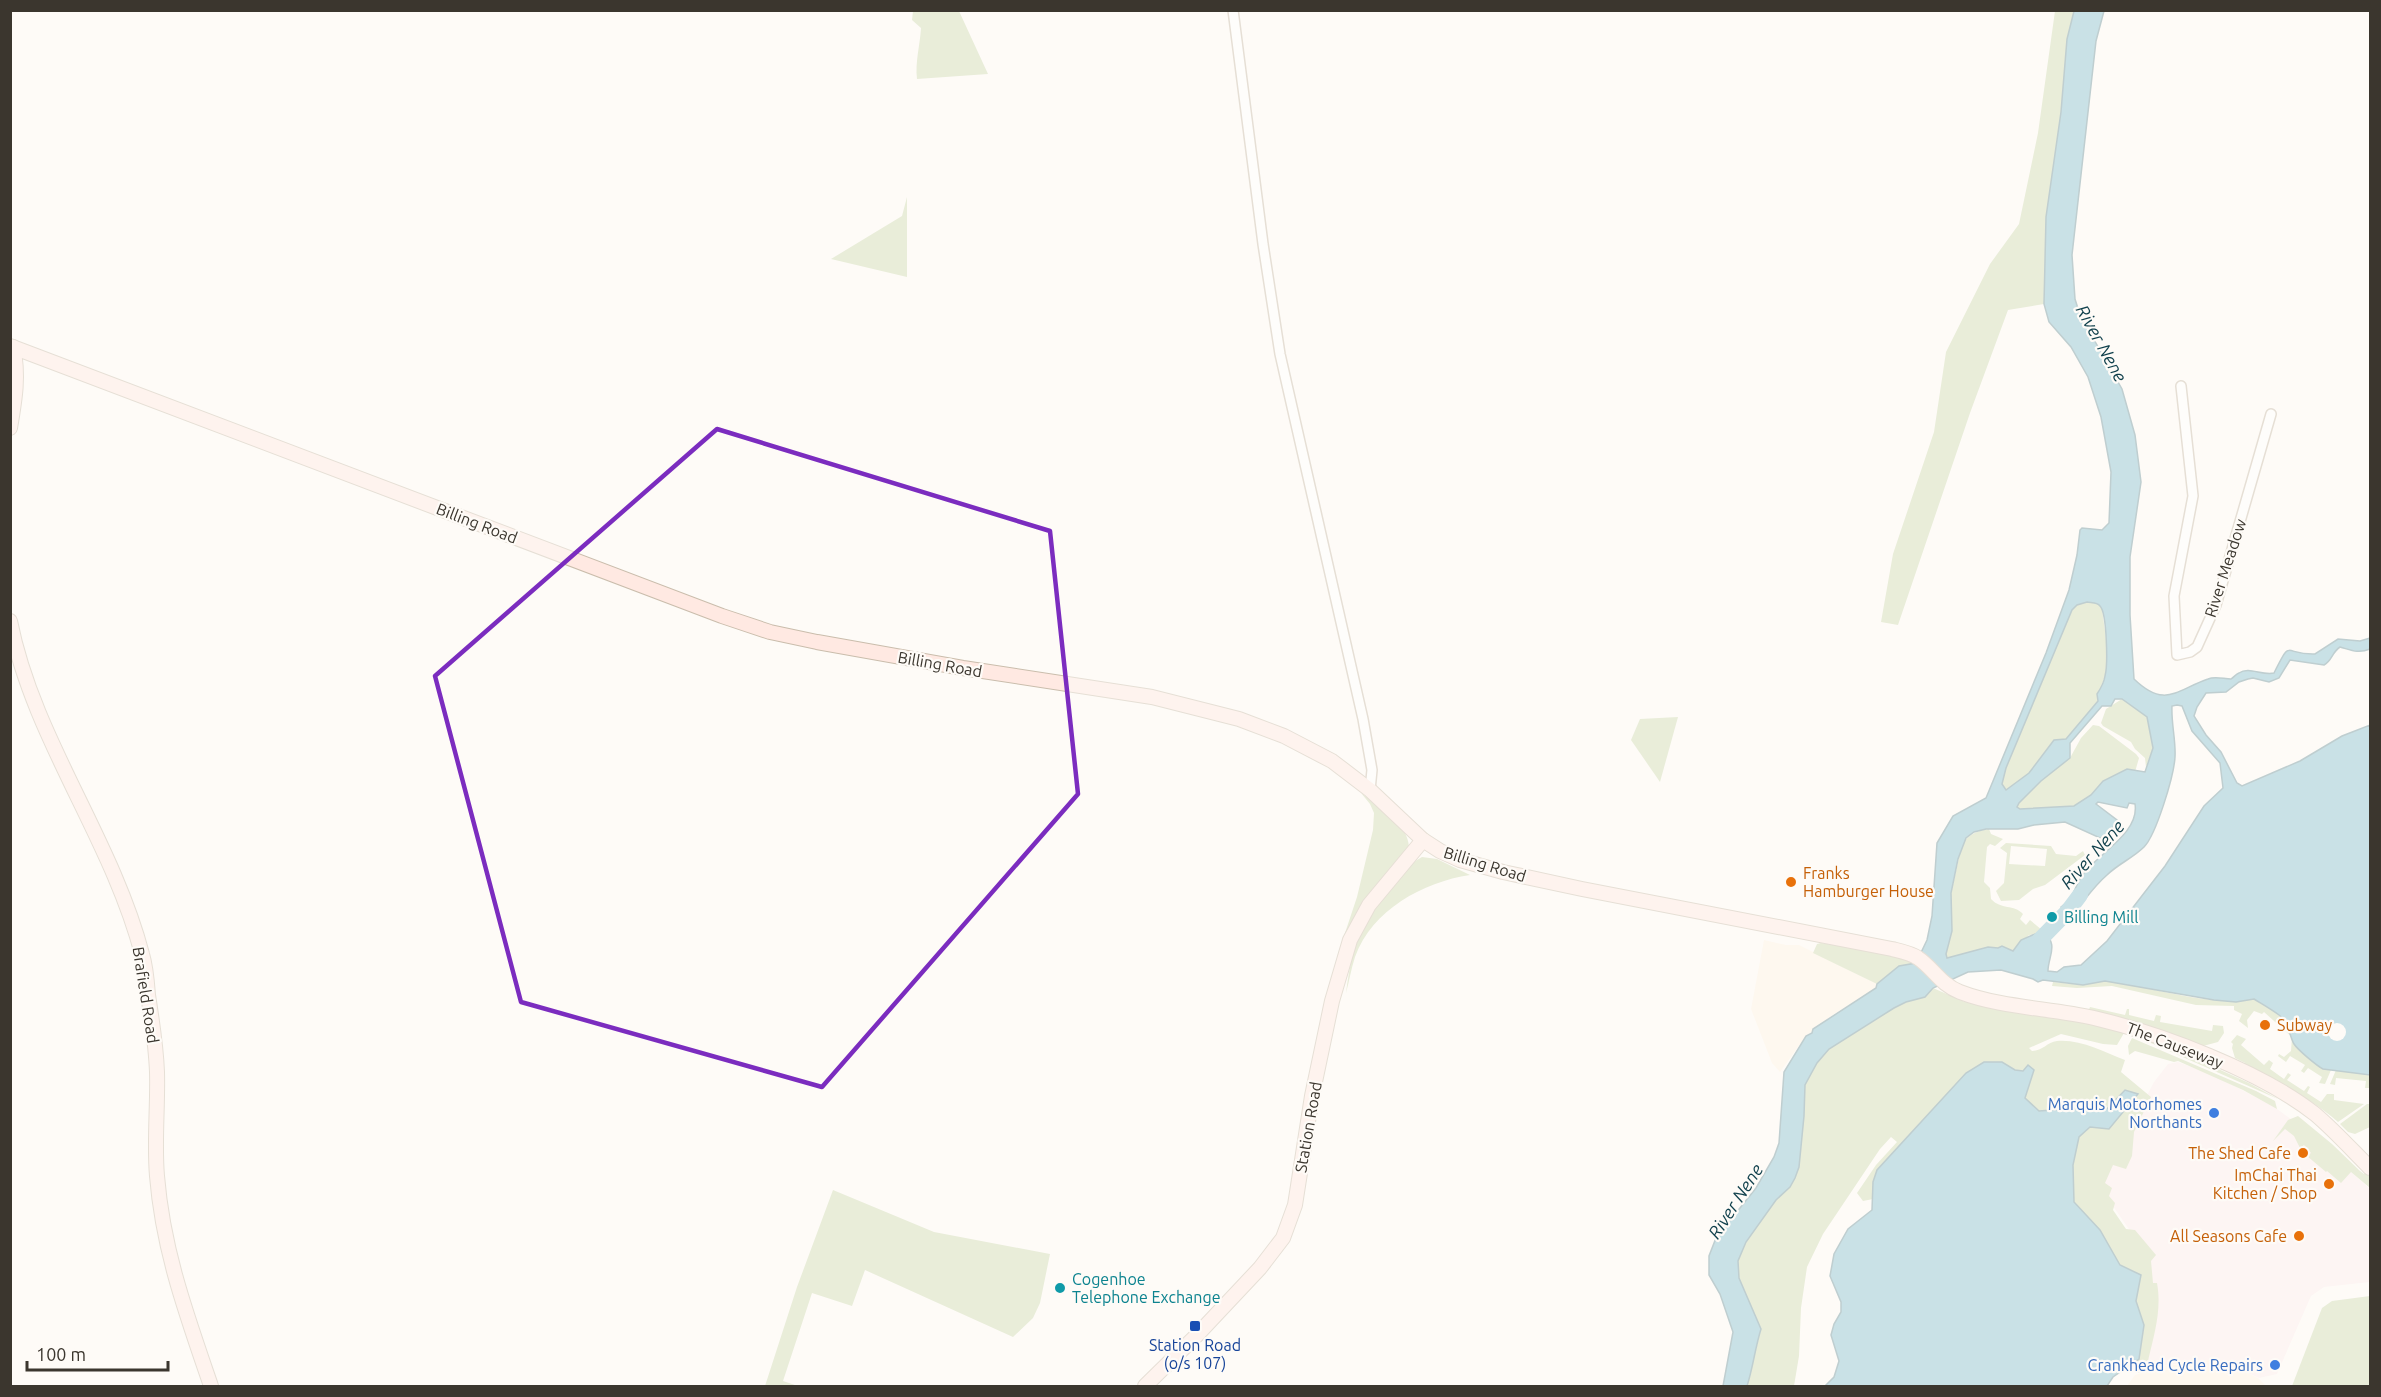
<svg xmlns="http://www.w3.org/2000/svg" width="2381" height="1397" viewBox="0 0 2381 1397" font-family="Ubuntu,sans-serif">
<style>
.commercial{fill:#fdeded}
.built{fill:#fef3e4}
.green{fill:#d1dbb4;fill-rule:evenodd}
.water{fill:#8bc0d0;stroke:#73979f;stroke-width:1.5;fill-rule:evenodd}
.pier{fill:#fefbf7}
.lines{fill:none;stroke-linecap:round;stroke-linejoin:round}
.river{stroke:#8bc0d0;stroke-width:16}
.street-casing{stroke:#cabdac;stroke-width:12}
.secondary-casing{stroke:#cabdac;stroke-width:16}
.street{stroke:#fff;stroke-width:9}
.secondary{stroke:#ffe9e2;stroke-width:14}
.marked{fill:none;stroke:#7b2cbf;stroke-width:4.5;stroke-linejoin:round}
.food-dot{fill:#e8710a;stroke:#fefbf7;stroke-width:2}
.culture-dot{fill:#0f9aa8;stroke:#fefbf7;stroke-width:2}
.shop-dot{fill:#3f7fe0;stroke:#fefbf7;stroke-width:2}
.transit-dot{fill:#1a4fb4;stroke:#fefbf7;stroke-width:2}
.labels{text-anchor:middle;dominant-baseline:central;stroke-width:4.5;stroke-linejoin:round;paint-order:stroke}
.street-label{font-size:16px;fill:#3b362e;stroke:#fefbf7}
.food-label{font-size:16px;fill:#c56008;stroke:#fefbf7;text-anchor:end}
.culture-label{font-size:16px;fill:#0d838f;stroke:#fefbf7;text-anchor:start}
.shop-label{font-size:16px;fill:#366cbe;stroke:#fefbf7;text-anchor:end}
.transit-label{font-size:16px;fill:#164399;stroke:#fefbf7}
.water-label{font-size:18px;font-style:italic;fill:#0f3f4b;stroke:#fefbf7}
</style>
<rect width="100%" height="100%" fill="#fefbf7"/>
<!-- commercial -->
<polygon class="commercial" points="2178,1062 2213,1075 2273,1106 2299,1125 2370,1189 2370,1282 2324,1287 2311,1296 2277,1374 2259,1378 2217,1359 2166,1365 2145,1371 2150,1285 2149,1258 2108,1199 2101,1182 2154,1082 2168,1064"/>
<!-- built -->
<g class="built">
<polygon points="1764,940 1786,945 1799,945 1877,984 1877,988 1834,1014 1806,1036 1780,1072 1772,1063 1751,1009"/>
<polygon points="2217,1359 2258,1378 2266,1386 2127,1386 2135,1375 2166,1366"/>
</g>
<!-- green -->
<g class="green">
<path d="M913,11H959L988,74L917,79C915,62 920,45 921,28L912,20Z"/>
<polygon points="2055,11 2074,11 2067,39 2061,112 2046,217 2044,304 2008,310 1970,413 1898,625 1881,622 1893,554 1934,432 1946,352 1990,264 2019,224 2038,133"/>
<polygon points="907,197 907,277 831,259 902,216"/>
<path d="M2087,602L2098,604L2102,608C2105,636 2114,668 2097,694L2098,701L2066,739L2053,741L2029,773L2006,790L2002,784L2006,768L2072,610L2077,605Z"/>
<polygon points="2122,699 2148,717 2153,748 2146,767 2145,758 2135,749 2131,742 2103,726 2101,723 2106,709"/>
<polygon points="1678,717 1660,782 1631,740 1640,719"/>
<polygon points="2093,725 2099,726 2136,754 2139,758 2135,772 2127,769 2103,781 2091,795 2074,806 2020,809 2017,807 2019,803 2041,781 2070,758 2081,738"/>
<path d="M1361,793C1378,806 1408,823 1409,847L1352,924L1337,957L1357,897L1373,830L1374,813L1370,804Z"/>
<path d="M1989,829L1991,834L2003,839L1995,846L1990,844L1987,847L1984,882L1990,888L1991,899C2001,910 2014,904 2023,914L2020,919L2026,925L2030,920L2042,930L2037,934L2029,935L2013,952L1988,947L1947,959L1945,954L1952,931L1951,894L1962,844C1969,834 1977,831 1989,829Z"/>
<path d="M2006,843L2051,846L2056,854L2076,856L2083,851L2085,855L2045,885L2033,889L2019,900L2001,901L1996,891L2004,883L2007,853L2000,848ZM2011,846L2047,849L2045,866L2009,864Z"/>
<path d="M1422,857L1437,859L1470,875C1423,882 1372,910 1355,957C1351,969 1349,982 1346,993C1353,943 1358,929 1389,889C1399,877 1408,864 1422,857Z"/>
<polygon points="1821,943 1885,953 1915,963 1899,966 1877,984 1813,953 1817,944"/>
<path d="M2105,981C2146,985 2216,1009 2254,998C2262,1004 2274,1010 2281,1017C2296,1034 2305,1067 2331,1070L2325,1084L2319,1083L2322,1077L2308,1068L2304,1073L2301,1071L2305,1065L2290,1056L2286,1062L2278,1056L2279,1054L2284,1057L2291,1051L2292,1037L2264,1012L2262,1014L2254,1011L2247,1020L2248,1028L2239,1021L2242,1014L2234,1010V1006L2196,1005L2112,986L2077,988L2052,986L2053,982L2083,985Z"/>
<path d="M1933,988L1965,1002L1967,1000L2089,1022L2124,1033L2117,1045L2103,1044L2061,1034L2029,1048L2032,1051C2043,1051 2047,1042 2057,1041C2081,1039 2103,1052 2125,1060L2121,1072L2151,1097L2134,1132L2132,1156L2126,1169L2113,1165L2105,1183L2112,1188L2109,1196L2115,1203L2113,1210L2126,1229L2135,1230L2156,1255L2151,1261L2153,1283H2157C2162,1310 2154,1335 2148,1361L2153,1365L2138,1373L2127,1367L2139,1359L2144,1326L2136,1301L2141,1275L2120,1265L2100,1230L2074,1202L2073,1165L2079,1137L2090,1127L2109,1129L2125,1090L2107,1109L2091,1107L2039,1111L2025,1098L2034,1070H2015L2002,1062L1966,1073L1873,1182V1199L1863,1201L1857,1193L1876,1165L1897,1142L1891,1137L1880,1149L1823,1234L1807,1267L1801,1308L1799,1356L1794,1386H1747L1761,1329L1739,1278L1737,1261L1746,1242L1776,1200L1790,1187L1795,1178L1799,1167L1804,1116L1805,1085L1817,1063L1829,1049L1894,1008L1906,1002L1925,997Z"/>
<polygon points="2090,1007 2125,1015 2127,1009 2129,1009 2129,1015 2154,1021 2156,1015 2161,1016 2160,1022 2212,1031 2213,1025 2223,1026 2224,1033 2218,1042 2203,1046 2088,1012"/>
<path d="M2237,1035L2246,1039L2241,1045L2264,1065L2269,1060L2273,1063L2270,1069L2284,1079L2288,1073L2291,1075L2287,1080L2304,1091L2308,1086L2310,1087L2307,1093L2321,1102L2327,1094H2334V1100L2364,1104L2338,1122C2310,1098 2278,1081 2244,1065L2245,1063L2235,1058L2232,1048L2233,1044L2231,1042Z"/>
<polygon points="2135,1036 2157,1041 2249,1083 2278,1099"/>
<polygon points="2132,1038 2256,1091 2275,1101 2277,1109 2243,1090 2178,1061 2174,1062 2135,1051 2129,1055 2128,1046"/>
<polygon points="2336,1070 2370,1075 2369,1088 2365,1088 2366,1081 2336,1078 2335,1085 2330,1084"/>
<polygon points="2367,1104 2370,1104 2370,1127 2355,1134 2348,1132 2340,1124"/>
<polygon points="2298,1116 2332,1144 2360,1171 2364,1174 2367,1171 2370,1174 2370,1188 2351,1172 2341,1183 2327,1171 2326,1172 2307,1156 2311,1153 2304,1145 2300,1148 2294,1136 2285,1129 2273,1141 2288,1120"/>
<polygon points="833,1190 934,1232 1050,1254 1040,1303 1033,1318 1013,1337 865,1270 852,1306 812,1293 783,1381 798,1386 765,1386 797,1287"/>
<polygon points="2370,1296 2370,1386 2292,1386 2322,1308 2332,1301"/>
</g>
<!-- water -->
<g class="water">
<path d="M2074,11H2104L2096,41L2072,255L2075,299L2080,315L2122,389L2135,435L2141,482L2130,557V615L2134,679C2165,709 2176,690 2208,679C2215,676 2224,679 2231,679C2234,677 2236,674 2239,673C2249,666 2262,676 2274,673C2292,637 2283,655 2315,654L2338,639L2360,641L2370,638V649C2358,654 2351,650 2340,647C2332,652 2332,661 2324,665L2290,660L2279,678L2269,682L2253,678L2248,679L2239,682L2226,692L2206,693L2197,707L2194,716L2206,735L2221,752L2237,783L2242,786L2300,761L2342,736L2370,725V1075L2323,1069C2317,1066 2298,1050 2294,1044C2289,1035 2289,1022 2279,1015C2271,1009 2262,1004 2254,999L2236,1002L2214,1000L2105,981L2083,985L2043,980L2038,982L2033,979L2001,970L1968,972L1933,988L1925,997L1906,1002L1894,1008L1829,1049L1817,1063L1805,1085L1804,1116L1799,1167L1795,1178L1790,1187L1776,1200L1746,1242L1738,1261L1739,1278L1761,1329C1755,1348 1753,1368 1747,1386H1723L1733,1332L1720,1294L1709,1275V1256L1716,1238L1756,1188L1774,1157L1779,1143L1784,1072L1806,1036L1812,1033L1813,1029L1876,988L1877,984L1899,966L1916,963L1927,940L1932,916L1937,843L1953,816L1986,798L2046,653L2069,590L2077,555L2080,530L2082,528L2102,530L2109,523L2111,472L2101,417L2088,377L2071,347L2049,322L2044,304L2046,217L2061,112L2067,39ZM2087,602C2091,603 2097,602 2100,606C2107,613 2108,665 2105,676C2104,683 2101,688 2097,694L2098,701L2066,739L2054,740L2029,773L2006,790L2002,784L2006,768L2072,610L2077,605ZM2115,699H2122L2147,717L2153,748L2145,772L2127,769L2103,781L2091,795L2074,806L2020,809L2017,807L2019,803L2041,781L2070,758V743L2102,706H2111ZM2177,705L2182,706L2192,731L2220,763L2223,788L2204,806L2165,866L2107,941L2081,965L2064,967L2057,972L2048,971C2048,956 2060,944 2042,931L2021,940L2013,951L2002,946L1998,948L1988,947L1947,958L1946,954L1952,931L1951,893L1958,859L1966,838L1974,832L1986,829H2018L2034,825L2065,822L2100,838L2109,834L2117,820L2096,804L2098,802L2127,808L2129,803L2135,804C2140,834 2095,855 2081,877C2074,889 2073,899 2061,907L2071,916C2083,903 2093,887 2107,875C2118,864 2133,858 2144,847C2156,835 2174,776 2175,757C2176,740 2171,723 2172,706Z"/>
<polygon points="1984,1062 2002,1062 2015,1070 2023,1071 2028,1065 2034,1070 2025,1098 2039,1111 2091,1107 2107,1109 2125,1090 2138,1094 2109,1129 2090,1127 2079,1137 2073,1165 2074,1202 2100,1230 2120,1265 2141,1275 2136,1301 2144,1325 2139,1359 2113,1377 2107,1386 1825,1386 1834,1377 1839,1361 1831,1335 1834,1324 1841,1312 1841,1302 1830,1276 1834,1254 1848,1229 1872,1210 1873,1182 1877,1170 1966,1073"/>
</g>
<!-- pier -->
<circle class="pier" cx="2337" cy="1032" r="9"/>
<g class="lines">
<!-- river -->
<polyline class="river" points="2031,949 2068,911 2080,895"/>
<defs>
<g id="street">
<polyline points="1233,10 1263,244 1280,354 1363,719 1372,770 1370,790"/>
<polyline points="2181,386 2193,496 2174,596 2177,655 2190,652 2197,647 2216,605 2271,414"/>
</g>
<g id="secondary">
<path d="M10,346L722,616L770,632L817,642L963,668L1152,697L1239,719L1284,736L1332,761L1370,790L1423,840L1440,851L1460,860L1503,872L1582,889L1892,949C1900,951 1911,953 1918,958C1933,968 1941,985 1960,992C2002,1008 2050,1008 2094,1018C2162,1034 2260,1071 2315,1114C2335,1131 2352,1150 2370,1168"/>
<path d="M10,428C15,399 19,375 13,347"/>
<path d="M10,621C33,738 112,839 142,954C146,967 147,982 148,995C152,1020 156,1046 157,1072C158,1106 154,1142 157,1176C163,1251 187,1316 211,1386"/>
<polyline points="1145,1386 1197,1335 1260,1268 1283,1238 1295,1205 1312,1096 1332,1001 1350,940 1369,905 1423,840"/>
</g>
</defs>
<!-- street casing -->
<use href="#street" class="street-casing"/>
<!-- secondary casing -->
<use href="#secondary" class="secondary-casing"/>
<!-- street -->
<use href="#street" class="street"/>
<!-- secondary -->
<use href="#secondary" class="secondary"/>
</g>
<!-- marked area -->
<path d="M0 0H2381V1397H0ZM717,429L1050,531L1078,794L822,1087L521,1002L435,676Z" fill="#fefbf7" fill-opacity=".55" fill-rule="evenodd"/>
<path class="marked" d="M717,429L1050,531L1078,794L822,1087L521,1002L435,676Z"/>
<!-- markers -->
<g class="food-dot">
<circle cx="1791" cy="882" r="6"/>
<circle cx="2265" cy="1025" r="6"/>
<circle cx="2303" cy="1153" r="6"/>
<circle cx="2329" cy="1184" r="6"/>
<circle cx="2299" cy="1236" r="6"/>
</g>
<g class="culture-dot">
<circle cx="2052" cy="917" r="6"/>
<circle cx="1060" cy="1288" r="6"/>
</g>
<g class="shop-dot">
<circle cx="2214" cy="1113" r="6"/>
<circle cx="2275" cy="1365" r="6"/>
</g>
<rect class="transit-dot" x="1189" y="1320" width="12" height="12" rx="3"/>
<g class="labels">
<!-- street labels -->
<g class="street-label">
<text transform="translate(477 523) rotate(21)">Billing Road</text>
<text transform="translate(2225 568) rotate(-72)">River Meadow</text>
<text transform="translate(940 664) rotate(10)">Billing Road</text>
<text transform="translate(1485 864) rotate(17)">Billing Road</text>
<text transform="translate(146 995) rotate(81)">Brafield Road</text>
<text transform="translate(2175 1045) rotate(21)">The Causeway</text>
<text transform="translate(1308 1127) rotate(-80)">Station Road</text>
</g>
<!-- food labels -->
<g class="food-label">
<text x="1803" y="873" text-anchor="start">Franks<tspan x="1803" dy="18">Hamburger House</tspan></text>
<text x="2277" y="1025" text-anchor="start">Subway</text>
<text x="2291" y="1153">The Shed Cafe</text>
<text x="2317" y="1175">ImChai Thai<tspan x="2317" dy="18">Kitchen / Shop</tspan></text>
<text x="2287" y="1236">All Seasons Cafe</text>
</g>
<!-- culture labels -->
<g class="culture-label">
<text x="2064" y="917">Billing Mill</text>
<text x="1072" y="1279">Cogenhoe<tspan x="1072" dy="18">Telephone Exchange</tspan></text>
</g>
<!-- shop labels -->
<g class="shop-label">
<text x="2202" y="1104">Marquis Motorhomes<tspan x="2202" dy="18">Northants</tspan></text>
<text x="2263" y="1365">Crankhead Cycle Repairs</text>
</g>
<!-- transit labels -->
<g class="transit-label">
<text x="1195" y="1345">Station Road<tspan x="1195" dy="18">(o/s 107)</tspan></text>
</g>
<!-- water labels -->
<g class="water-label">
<text transform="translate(2102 343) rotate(61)">River Nene</text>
<text transform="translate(2092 854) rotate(-48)">River Nene</text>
<text transform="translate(1735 1201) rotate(-57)">River Nene</text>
</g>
</g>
<!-- border -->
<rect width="2381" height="1397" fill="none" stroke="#3b362e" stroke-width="24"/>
<!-- scale -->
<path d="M27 1361v9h141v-9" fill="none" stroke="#3b362e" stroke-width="3"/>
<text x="36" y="1361" font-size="18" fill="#3b362e" stroke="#fefbf7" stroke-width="4.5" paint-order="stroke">100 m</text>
</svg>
